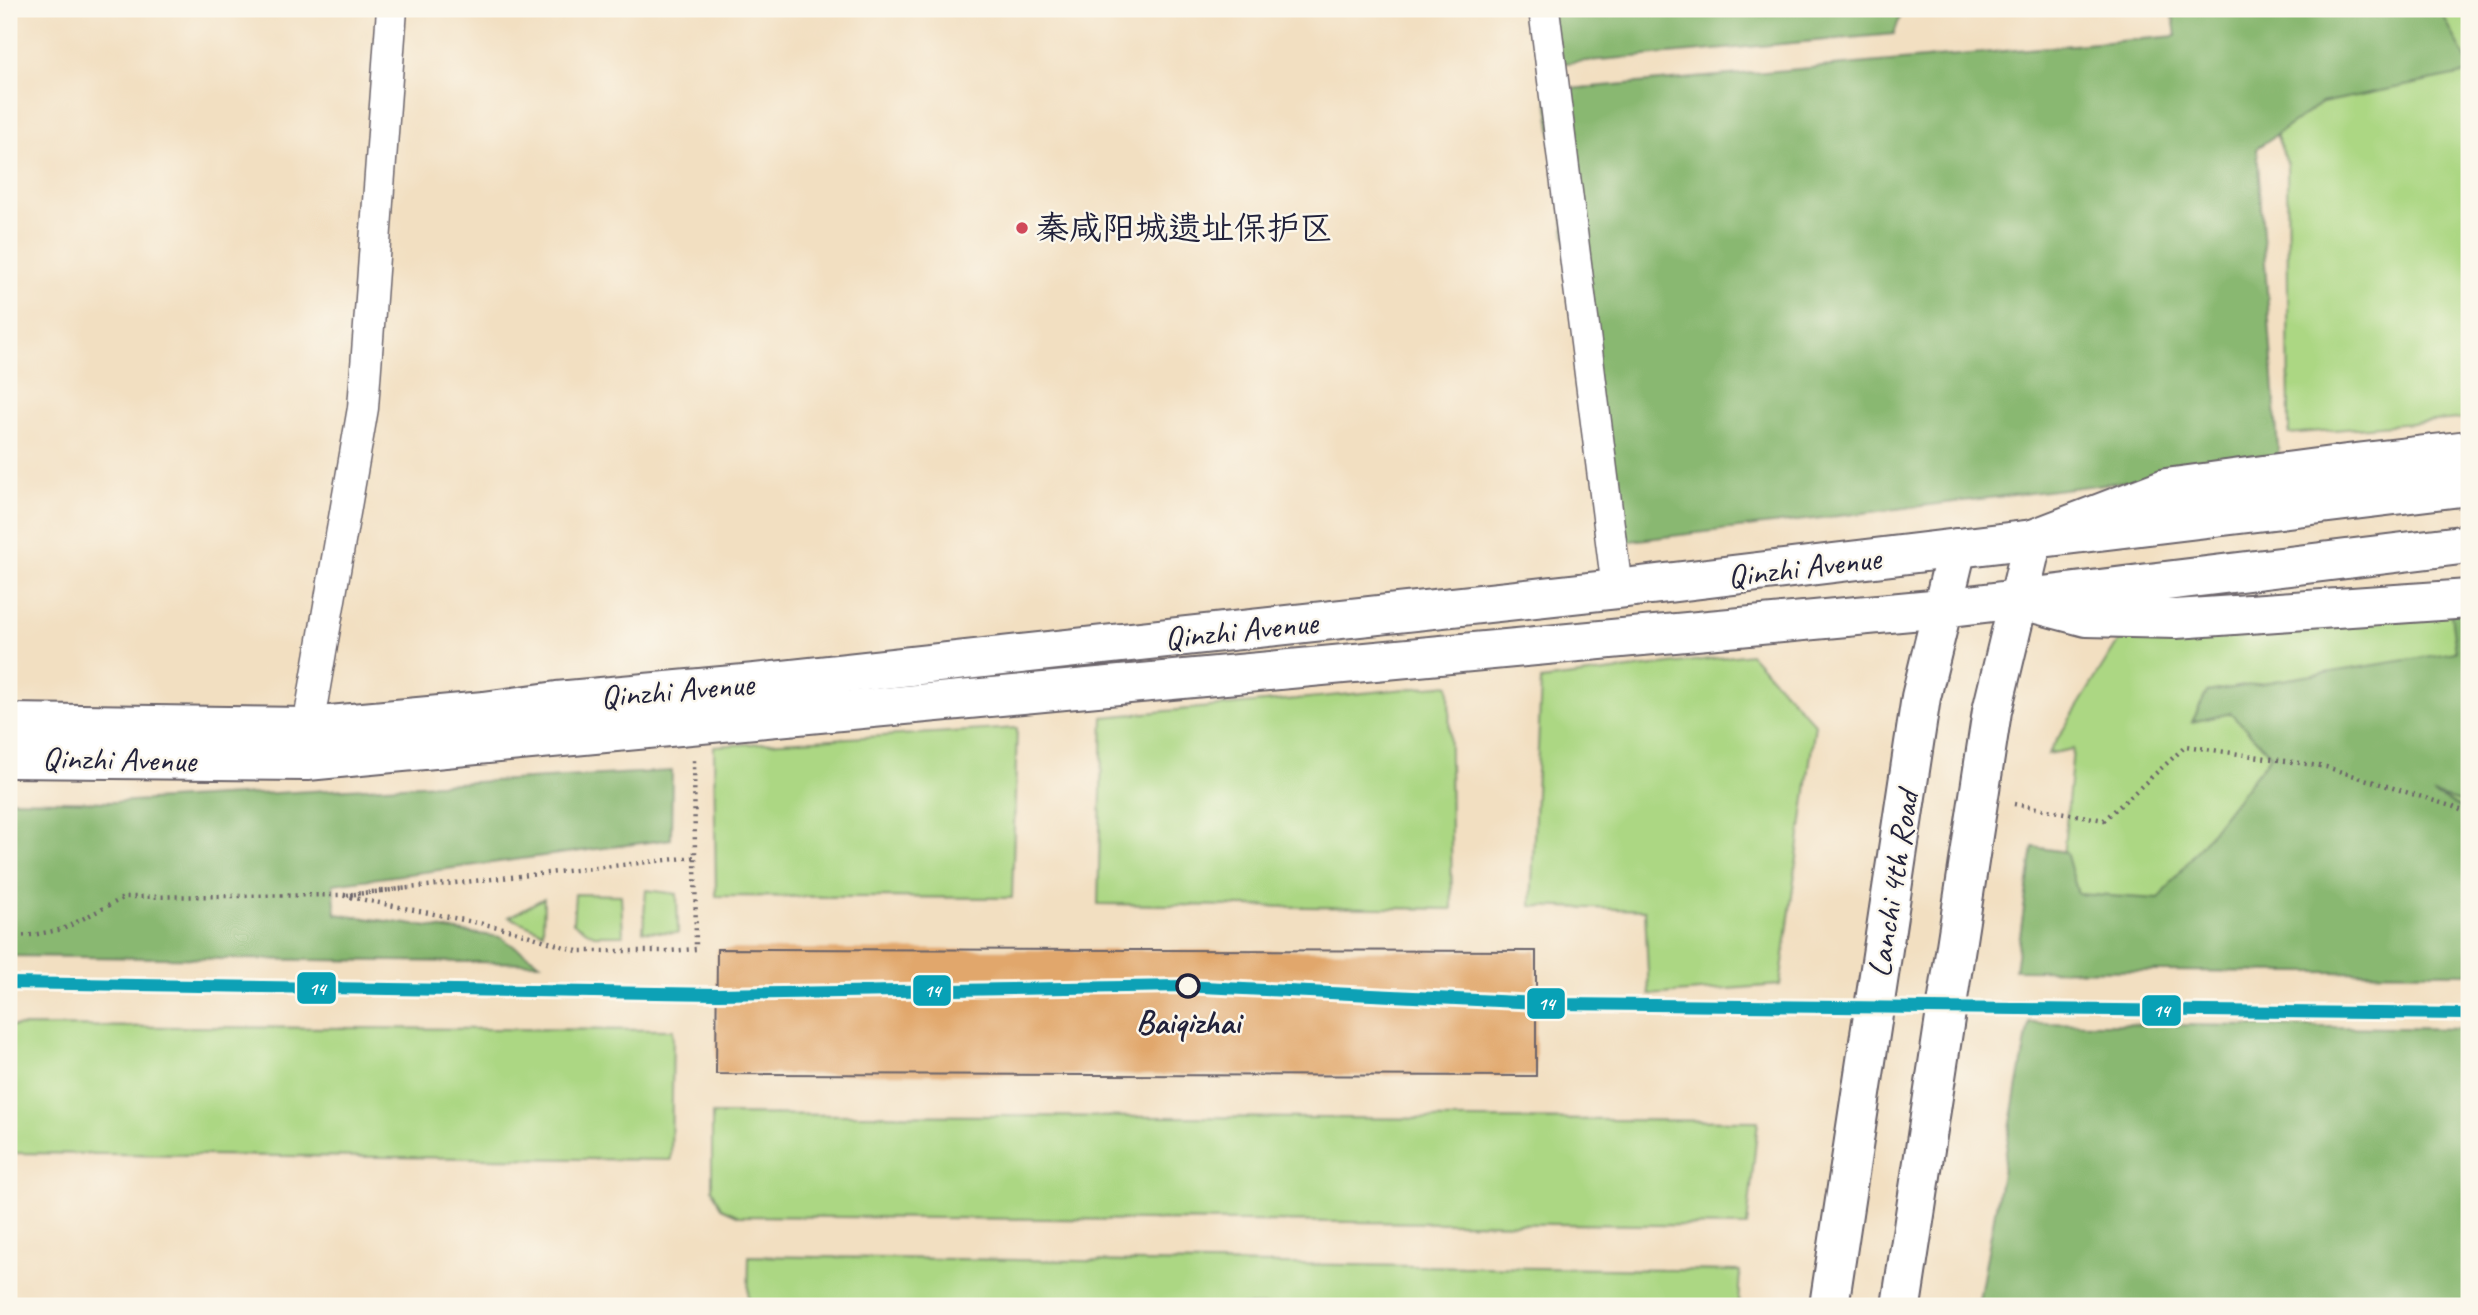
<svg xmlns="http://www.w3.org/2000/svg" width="2478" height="1315" viewBox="0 0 2478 1315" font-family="Caveat,'LXGW WenKai TC',sans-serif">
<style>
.green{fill:#acd783;stroke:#677c5f;stroke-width:2}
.forest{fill:#89b871;stroke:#566d56;stroke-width:2}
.building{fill:#e1a76c}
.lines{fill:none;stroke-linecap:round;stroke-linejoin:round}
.street-casing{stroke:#6b646a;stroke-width:33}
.secondary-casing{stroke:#6b646a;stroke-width:42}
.primary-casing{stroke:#6b646a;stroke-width:42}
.path{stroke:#6b646a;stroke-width:4.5;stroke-dasharray:2 5;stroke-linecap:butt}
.street{stroke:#fff;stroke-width:30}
.secondary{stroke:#fff;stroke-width:38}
.primary{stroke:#fff;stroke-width:38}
.metro-1-casing{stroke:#fbf7ec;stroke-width:18}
.metro-1{stroke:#07a1b6;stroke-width:12}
.poi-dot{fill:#d1495b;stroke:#fbf7ec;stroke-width:2.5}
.stop-dot{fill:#fbf7ec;stroke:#22223b;stroke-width:3.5}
.labels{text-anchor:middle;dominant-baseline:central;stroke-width:5;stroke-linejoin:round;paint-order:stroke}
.poi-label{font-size:33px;fill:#22223b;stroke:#fbf7ec;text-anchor:start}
.street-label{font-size:33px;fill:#22223b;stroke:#fbf7ec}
.stop-label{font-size:33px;font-weight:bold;fill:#22223b;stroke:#fbf7ec}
.line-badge{stroke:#fbf7ec;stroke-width:2.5}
.badge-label{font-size:19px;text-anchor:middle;font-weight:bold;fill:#fff}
</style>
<rect width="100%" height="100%" fill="#fbf7ec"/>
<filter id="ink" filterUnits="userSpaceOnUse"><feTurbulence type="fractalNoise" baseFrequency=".0143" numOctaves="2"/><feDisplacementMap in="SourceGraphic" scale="14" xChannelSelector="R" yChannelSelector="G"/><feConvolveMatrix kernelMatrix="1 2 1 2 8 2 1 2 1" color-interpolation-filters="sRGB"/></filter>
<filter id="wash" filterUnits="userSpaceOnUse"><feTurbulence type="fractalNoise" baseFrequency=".00686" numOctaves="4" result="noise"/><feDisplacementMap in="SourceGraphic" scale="28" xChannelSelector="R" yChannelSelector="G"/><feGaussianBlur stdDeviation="1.57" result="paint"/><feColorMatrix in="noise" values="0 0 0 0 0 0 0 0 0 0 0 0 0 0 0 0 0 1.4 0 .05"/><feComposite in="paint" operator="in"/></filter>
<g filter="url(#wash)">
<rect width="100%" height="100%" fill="#f2dfc1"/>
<!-- green -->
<g class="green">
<polygon points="2223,9 2469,9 2469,418 2289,434 2287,164 2250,63"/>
<polygon points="2450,608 2469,627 2469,957 2053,966 2073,749 2048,754 2123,634"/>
<polygon points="1750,654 1815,724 1780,985 1649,995 1645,910 1531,906 1541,680"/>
<polygon points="1449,685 1452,909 1098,904 1103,717"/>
<polygon points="1017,728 1012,898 716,896 714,746"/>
<polygon points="646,890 677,894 678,933 643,931"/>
<polygon points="575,894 621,895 623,935 594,935 573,923"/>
<polygon points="544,898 543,932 509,917"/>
<polygon points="9,1026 673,1030 671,1160 9,1153"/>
<polygon points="712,1114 1758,1121 1747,1226 739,1216 721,1208 712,1189"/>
<polygon points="749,1256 1740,1271 1738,1306 748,1306"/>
</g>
<!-- forest -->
<g class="forest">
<polygon points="1543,9 1903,9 1894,34 1554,64"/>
<polygon points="2172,9 2440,9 2469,65 2469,73 2322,103 2257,148 2279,463 1606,544 1546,91 2176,36"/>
<polygon points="2469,606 2469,805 2433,794 2469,812 2469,973 2015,970 2033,847 2066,852 2078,894 2159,899 2271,755 2231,713 2192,722 2207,692 2456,652 2450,608"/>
<polygon points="672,771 671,839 333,884 336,914 500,937 540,963 9,956 9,800 114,802"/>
<polygon points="2029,1023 2469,1029 2469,1306 1978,1306"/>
</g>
<g id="blocks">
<!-- building -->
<polygon class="building" points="717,949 1536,951 1536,1076 716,1074"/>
</g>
</g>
<g filter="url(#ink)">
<use href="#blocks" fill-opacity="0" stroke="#6b646a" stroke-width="2"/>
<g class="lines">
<defs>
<g id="street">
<polyline points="1544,9 1617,589"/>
<polyline points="308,727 363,408 392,9"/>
</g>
<g id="secondary">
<polyline points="9,723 308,727 484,711 557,701 755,683 1617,589 2033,539 2166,488 2347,464 2469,450"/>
<polyline points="9,758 307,761 1943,608 2018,599 2086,617 2176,619 2469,599"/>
<polyline points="1829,1306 1921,697 1957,548"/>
<polyline points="1901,1306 1992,711 2033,539"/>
</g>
<g id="primary">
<polyline points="2033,539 2469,486"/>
<polyline points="2018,599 2469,544"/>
</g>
</defs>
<!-- street casing -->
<use href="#street" class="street-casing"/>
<!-- secondary casing -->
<use href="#secondary" class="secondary-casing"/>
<!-- primary casing -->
<use href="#primary" class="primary-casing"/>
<!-- path -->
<g class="path">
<polyline points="2014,804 2104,820 2186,746 2326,767 2454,807 2469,814"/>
<polyline points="344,895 695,857"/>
<polyline points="347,895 410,888"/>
<polyline points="9,936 33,935 63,929 125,897 340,895 508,929 577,951 669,951 696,949 694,759"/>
</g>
<!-- street -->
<use href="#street" class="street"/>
<!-- secondary -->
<use href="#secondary" class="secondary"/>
<!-- primary -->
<use href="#primary" class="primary"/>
<defs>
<polyline id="metro-1" points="9,983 718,994 1182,986 1560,1004 2469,1014"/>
</defs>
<!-- metro-1 casing -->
<use href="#metro-1" class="metro-1-casing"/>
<!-- metro-1 -->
<use href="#metro-1" class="metro-1"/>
</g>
</g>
<!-- markers -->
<circle class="poi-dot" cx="1022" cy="228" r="7"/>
<circle class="stop-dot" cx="1188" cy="986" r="11"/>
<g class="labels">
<!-- poi labels -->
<g class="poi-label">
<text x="1036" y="228">秦咸阳城遗址保护区</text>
</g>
<!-- street labels -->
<g class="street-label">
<text transform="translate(1804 567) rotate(-7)">Qinzhi Avenue</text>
<text transform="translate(1241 630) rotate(-6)">Qinzhi Avenue</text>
<text transform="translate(677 690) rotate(-5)">Qinzhi Avenue</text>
<text transform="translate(119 759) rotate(1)">Qinzhi Avenue</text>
<text transform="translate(1893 884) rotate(-81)">Lanchi 4th Road</text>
</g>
<!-- stop labels -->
<g class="stop-label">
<text x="1188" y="1022">Baiqizhai</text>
</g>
</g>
<g class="line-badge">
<rect x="296" y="971" width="41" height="34" rx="7" fill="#07a1b6"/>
<rect x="912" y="974" width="40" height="33" rx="7" fill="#07a1b6"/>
<rect x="1526" y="987" width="40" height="33" rx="7" fill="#07a1b6"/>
<rect x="2141" y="994" width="41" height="33" rx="7" fill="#07a1b6"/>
</g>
<g class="badge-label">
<text x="317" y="995">14</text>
<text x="932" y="997">14</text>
<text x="1546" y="1010">14</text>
<text x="2161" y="1017">14</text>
</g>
<!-- margin -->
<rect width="2478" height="1315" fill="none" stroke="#fbf7ec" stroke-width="35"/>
</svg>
